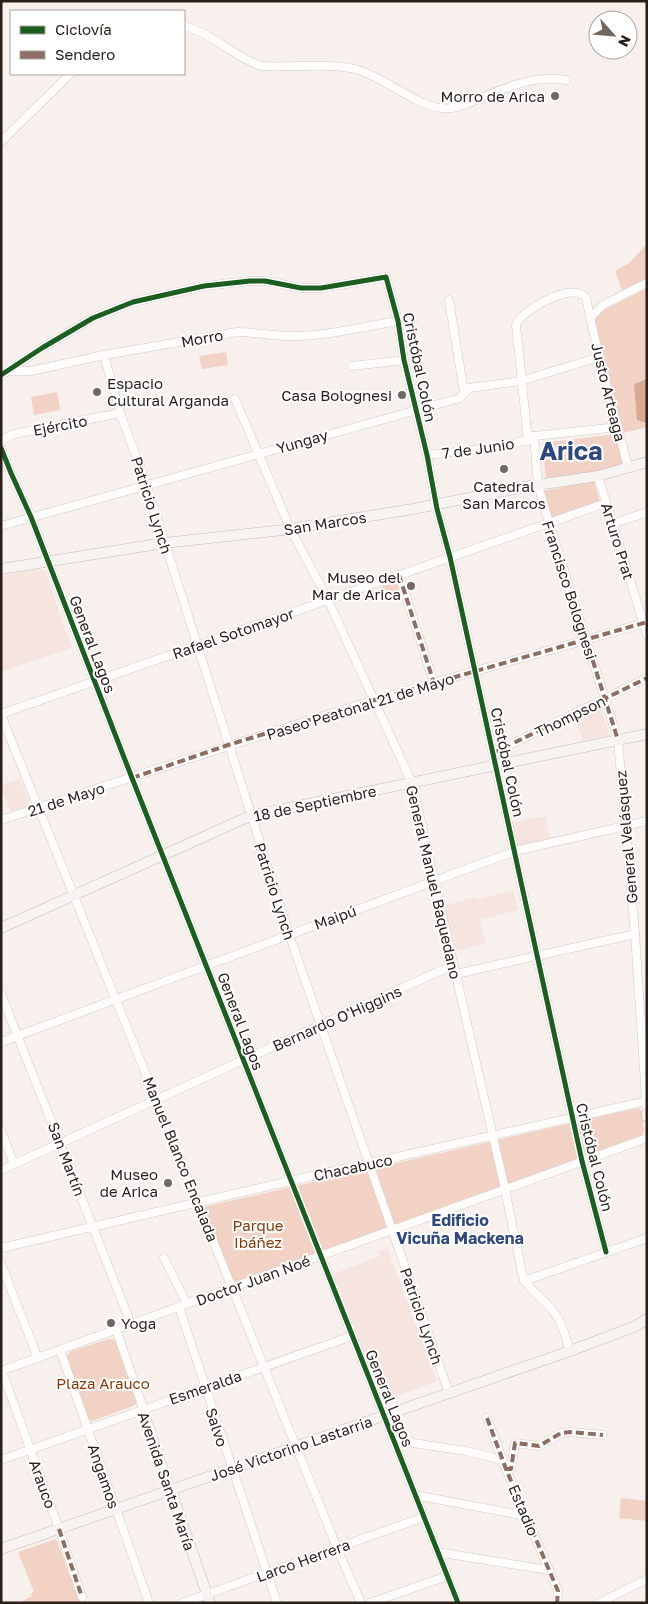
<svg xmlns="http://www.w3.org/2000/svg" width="648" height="1604" viewBox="0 0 648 1604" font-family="'Golos Text',sans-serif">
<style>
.built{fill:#f5e5de}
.green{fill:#f1d2c4}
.water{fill:#d8a992}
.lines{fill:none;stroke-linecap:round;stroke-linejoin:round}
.minor-casing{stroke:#d3cbc7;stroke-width:9}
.major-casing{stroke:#c6bcb7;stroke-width:11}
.minor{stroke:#fefdfc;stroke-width:8}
.major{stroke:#f7f3f0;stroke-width:10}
.quiet{stroke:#8d6e63;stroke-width:4;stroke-dasharray:8 4;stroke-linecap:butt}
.cycleway-casing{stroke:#fff;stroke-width:8}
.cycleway{stroke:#1b5e20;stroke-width:5}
.poi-dot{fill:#716863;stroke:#fff;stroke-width:2}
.labels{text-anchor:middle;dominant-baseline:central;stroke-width:4;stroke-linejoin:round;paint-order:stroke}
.poi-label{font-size:15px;fill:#291e19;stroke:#fff;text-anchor:end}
.street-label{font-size:15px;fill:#291e19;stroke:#fff}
.park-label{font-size:15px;fill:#873a07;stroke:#fff}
.neighbourhood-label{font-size:16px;font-weight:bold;fill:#2d477f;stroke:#fff}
.town-label{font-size:25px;font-weight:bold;fill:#2d477f;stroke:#fff}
</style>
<rect width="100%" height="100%" fill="#f7f0ed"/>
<!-- built -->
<g class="built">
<polygon points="39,569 45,571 72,648 1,672 1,576"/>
<polygon points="600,706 610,735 583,741 575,719"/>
<polygon points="20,778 31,805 11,813 1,786"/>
<polygon points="545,816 550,839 516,846 511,823"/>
<polygon points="513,890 518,910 480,920 486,943 453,952 442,906 476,897 477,900"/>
<polygon points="387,1248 437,1381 382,1402 338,1284 335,1285 331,1275 380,1256 378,1251"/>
</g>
<!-- green -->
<g class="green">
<polygon points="647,244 647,278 622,290 615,271 628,264"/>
<polygon points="647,288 647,427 624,433 592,324 593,317 598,313"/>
<polygon points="226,352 228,365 202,369 199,356"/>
<polygon points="57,392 60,410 34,415 31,397"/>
<polygon points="617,434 624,464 596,472 546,478 542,443"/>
<polygon points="594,481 600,503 549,518 543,491"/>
<polygon points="399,580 404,595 386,602 381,587"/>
<polygon points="638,1108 642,1111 644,1131 642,1135 236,1282 232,1279 203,1207"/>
<polygon points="109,1339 113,1339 116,1342 137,1403 133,1406 92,1421 87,1418 67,1356 71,1351"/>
<polygon points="621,1498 647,1501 647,1521 619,1518"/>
<polygon points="56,1539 80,1602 85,1603 19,1603 32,1596 31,1594 34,1592 18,1552"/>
</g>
<!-- water -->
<polygon class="water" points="647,379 647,423 637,420 634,384"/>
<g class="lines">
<defs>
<g id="minor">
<path d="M184,26C212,33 234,57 261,66C290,68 333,62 359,70C386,79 417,106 442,108C454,110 467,104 478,99C508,87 533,75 566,80"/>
<polyline points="1,142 70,74"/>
<polyline points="449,300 464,392"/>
<polyline points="591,317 603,305 647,283"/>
<polyline points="104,355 120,413 145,480 289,934 449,1393"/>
<polyline points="352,366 404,360"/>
<path d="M10,371H31L104,355L237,332C255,332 273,336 291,336C326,336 363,327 398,321"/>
<polyline points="1,375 42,348 93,318 133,302 204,286 250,281 265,281 301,288 321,288 386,277 398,321 404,360 427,455 437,509 450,557 582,1161 606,1252"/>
<path d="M235,399L290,528L328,600L412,783L505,1189L522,1273C528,1292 546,1299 556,1315C563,1324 566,1340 570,1351"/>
<polyline points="534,436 538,485 549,523 618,740 635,934 647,1114"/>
<polyline points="1,440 14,434 120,413"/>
<path d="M528,441L516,325C521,310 575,280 586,298L599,357L628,467"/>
<polyline points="1,448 11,473 31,517 132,778 458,1603"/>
<path d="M427,455C449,452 518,448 534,436L618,427"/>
<polyline points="598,476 647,635"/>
<polyline points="612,524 647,512"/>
<polyline points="1,526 460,398 469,388 521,381 599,357"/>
<polyline points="399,575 434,683"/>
<polyline points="1,714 606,503"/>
<polyline points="1,715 337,1548 361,1603"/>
<polyline points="493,753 647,678"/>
<path d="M1,820C126,779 250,738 375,700C465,673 557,649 647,622"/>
<polyline points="456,974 635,934"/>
<polyline points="1,994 131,1324"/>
<polyline points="1,1042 515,851 647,821"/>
<polyline points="1,1131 14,1164"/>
<polyline points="1,1170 453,965"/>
<polyline points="1,1248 290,1181 647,1101"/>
<polyline points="164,1258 187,1304"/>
<polyline points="1,1264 38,1358"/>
<polyline points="524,1281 647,1238"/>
<polyline points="179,1307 277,1603"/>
<polyline points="116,1329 171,1490"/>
<polyline points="60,1350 149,1603"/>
<polyline points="1,1371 647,1138"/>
<polyline points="2,1371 59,1529 82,1597"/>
<polyline points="487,1418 506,1469 558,1591 557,1603"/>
<polyline points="393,1440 466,1451 503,1460"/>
<polyline points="1,1460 352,1336"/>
<polyline points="506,1469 511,1469 515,1443 539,1446 561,1433 570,1432 603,1435"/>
<polyline points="415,1495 526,1516"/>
<polyline points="437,1552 548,1570"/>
<polyline points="182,1603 424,1517"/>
<polyline points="370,1603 447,1576"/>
<polyline points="599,1603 647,1579"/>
</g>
<g id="major">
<polyline points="1,569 164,543 283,530 413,509 530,486 598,476 647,462"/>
<polyline points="1,928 250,816 647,734"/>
<polyline points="647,1112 647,1117"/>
<polyline points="171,1490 210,1603"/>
<polyline points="1,1549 570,1351 636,1326 647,1319"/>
</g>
</defs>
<!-- minor casing -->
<use href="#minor" class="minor-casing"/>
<!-- major casing -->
<use href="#major" class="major-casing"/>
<!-- minor -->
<use href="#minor" class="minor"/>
<!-- major -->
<use href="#major" class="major"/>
<!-- quiet -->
<g class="quiet">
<polyline points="549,523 618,740"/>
<polyline points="399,575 434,683"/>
<polyline points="493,753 647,678"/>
<polyline points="132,778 228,745 375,700 647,622"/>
<polyline points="487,1418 506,1469 558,1591 557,1603"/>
<polyline points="506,1469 511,1469 515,1443 539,1446 561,1433 570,1432 603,1435"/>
<polyline points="59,1529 82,1597"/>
</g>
<defs>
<g id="cycleway">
<polyline points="1,375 42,348 93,318 133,302 204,286 250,281 265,281 301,288 321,288 386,277 398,321 404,360 427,455 437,509 450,557 582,1161 606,1252"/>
<polyline points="1,448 11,473 31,517 132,778 458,1603"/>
</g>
</defs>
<!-- cycleway casing -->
<use href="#cycleway" class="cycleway-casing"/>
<!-- cycleway -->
<use href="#cycleway" class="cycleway"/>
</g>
<!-- markers -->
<g class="poi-dot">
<circle cx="555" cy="96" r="5"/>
<circle cx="97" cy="392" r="5"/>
<circle cx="402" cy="395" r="5"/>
<circle cx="504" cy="469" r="5"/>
<circle cx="411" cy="586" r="5"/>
<circle cx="168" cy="1183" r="5"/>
<circle cx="111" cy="1323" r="5"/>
</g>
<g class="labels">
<!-- poi labels -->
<g class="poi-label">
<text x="545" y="96">Morro de Arica</text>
<text x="107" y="383" text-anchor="start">Espacio<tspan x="107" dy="17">Cultural Arganda</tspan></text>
<text x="392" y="395">Casa Bolognesi</text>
<text x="504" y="486" text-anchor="middle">Catedral<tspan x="504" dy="17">San Marcos</tspan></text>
<text x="401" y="577">Museo del<tspan x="401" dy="17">Mar de Arica</tspan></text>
<text x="158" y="1174">Museo<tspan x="158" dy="17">de Arica</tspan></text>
<text x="121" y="1323" text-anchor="start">Yoga</text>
</g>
<!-- street labels -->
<g class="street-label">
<text transform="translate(202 338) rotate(-10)">Morro</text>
<text transform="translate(420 367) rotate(78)">Cristóbal Colón</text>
<text transform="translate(609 392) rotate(76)">Justo Arteaga</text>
<text transform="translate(60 425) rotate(-11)">Ejército</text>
<text transform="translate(302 441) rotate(-16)">Yungay</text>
<text transform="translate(478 448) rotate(-8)">7 de Junio</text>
<text transform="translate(152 505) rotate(72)">Patricio Lynch</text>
<text transform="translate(325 523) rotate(-9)">San Marcos</text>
<text transform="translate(618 541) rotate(73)">Arturo Prat</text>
<text transform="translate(570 590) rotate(72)">Francisco Bolognesi</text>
<text transform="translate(233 633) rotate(-19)">Rafael Sotomayor</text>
<text transform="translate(93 644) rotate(69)">General Lagos</text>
<text transform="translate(360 706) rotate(-17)">Paseo Peatonal 21 de Mayo</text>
<text transform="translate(570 716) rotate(-26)">Thompson</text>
<text transform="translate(508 762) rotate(78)">Cristóbal Colón</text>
<text transform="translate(66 799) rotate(-18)">21 de Mayo</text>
<text transform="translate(315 803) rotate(-12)">18 de Septiembre</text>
<text transform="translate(626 837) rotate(-95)">General Velásquez</text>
<text transform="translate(434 882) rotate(77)">General Manuel Baquedano</text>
<text transform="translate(275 891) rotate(72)">Patricio Lynch</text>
<text transform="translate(335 917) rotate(-20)">Maipú</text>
<text transform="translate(337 1018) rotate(-24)">Bernardo O'Higgins</text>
<text transform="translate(241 1021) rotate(69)">General Lagos</text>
<text transform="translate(595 1157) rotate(76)">Cristóbal Colón</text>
<text transform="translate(67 1159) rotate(69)">San Martín</text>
<text transform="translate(181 1159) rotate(68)">Manuel Blanco Encalada</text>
<text transform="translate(353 1167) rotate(-12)">Chacabuco</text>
<text transform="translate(253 1280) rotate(-20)">Doctor Juan Noé</text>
<text transform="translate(422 1316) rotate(71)">Patricio Lynch</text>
<text transform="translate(205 1387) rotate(-19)">Esmeralda</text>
<text transform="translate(390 1398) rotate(68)">General Lagos</text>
<text transform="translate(217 1427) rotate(72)">Salvo</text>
<text transform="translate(291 1448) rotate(-19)">José Victorino Lastarria</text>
<text transform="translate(104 1476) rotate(71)">Angamos</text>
<text transform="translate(167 1481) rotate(71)">Avenida Santa María</text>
<text transform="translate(43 1484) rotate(70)">Arauco</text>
<text transform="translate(524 1510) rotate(67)">Estadio</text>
<text transform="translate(303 1560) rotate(-20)">Larco Herrera</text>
</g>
<!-- park labels -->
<g class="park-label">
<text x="258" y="1225">Parque<tspan x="258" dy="17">Ibáñez</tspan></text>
<text x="103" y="1383">Plaza Arauco</text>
</g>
<!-- neighbourhood labels -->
<g class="neighbourhood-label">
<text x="460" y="1220">Edificio<tspan x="460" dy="18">Vicuña Mackena</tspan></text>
</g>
<!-- town labels -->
<g class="town-label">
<text x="571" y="450">Arica</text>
</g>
</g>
<!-- border -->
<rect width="648" height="1604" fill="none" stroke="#291e19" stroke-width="5"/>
<!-- legend -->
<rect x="10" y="10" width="175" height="65" fill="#ffffff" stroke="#a9a5a3"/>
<rect x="20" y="26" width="25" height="8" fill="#1b5e20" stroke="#a9a5a3"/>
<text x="55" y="35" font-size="15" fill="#291e19">Ciclovía</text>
<rect x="20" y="51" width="25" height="8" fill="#8d6e63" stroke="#a9a5a3"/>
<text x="55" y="60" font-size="15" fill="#291e19">Sendero</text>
<!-- north arrow -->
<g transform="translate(613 35) rotate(117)"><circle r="24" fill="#ffffff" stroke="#a9a5a3"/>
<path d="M0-4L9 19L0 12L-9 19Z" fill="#716863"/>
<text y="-8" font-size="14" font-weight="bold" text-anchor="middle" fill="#291e19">N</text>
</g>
</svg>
